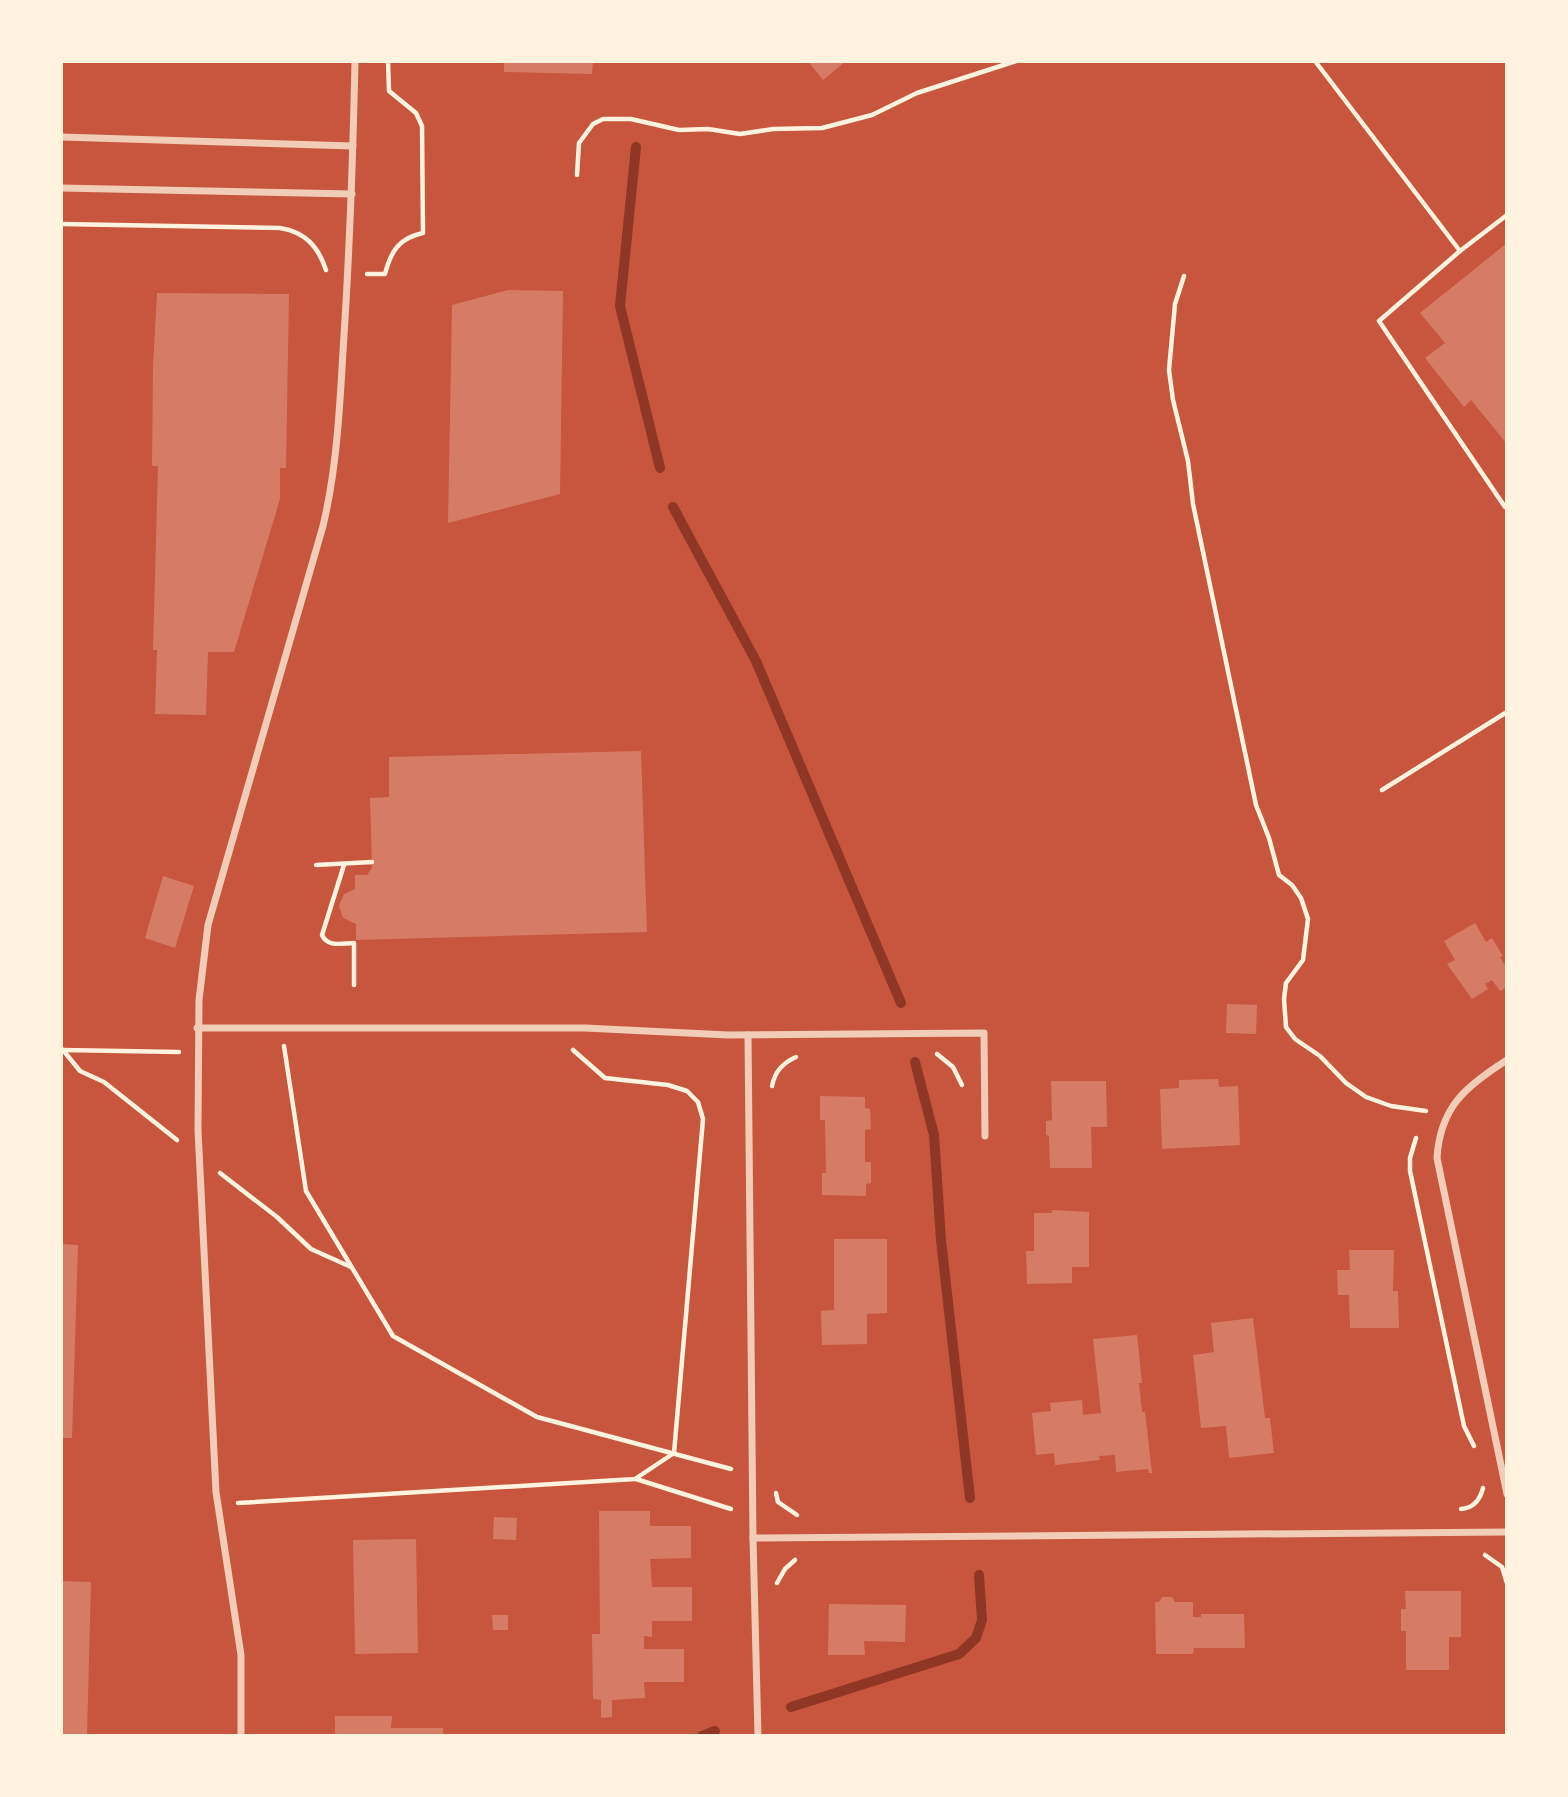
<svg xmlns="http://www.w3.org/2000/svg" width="1568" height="1797" viewBox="0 0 1568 1797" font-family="Jost,sans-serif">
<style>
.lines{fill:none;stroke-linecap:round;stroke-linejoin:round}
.stream{stroke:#8f3625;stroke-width:10}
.building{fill:#d67c66}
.path{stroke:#fff3e0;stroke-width:4.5}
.minor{stroke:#f1ccb7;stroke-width:7}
</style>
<rect width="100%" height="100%" fill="#c8553d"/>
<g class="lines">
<!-- stream -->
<g class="stream">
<polyline points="636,147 620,306 660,468"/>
<polyline points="673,507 756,661 901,1003"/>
<polyline points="915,1062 934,1135 941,1240 970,1498"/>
<polyline points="791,1707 959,1654 976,1638 982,1620 979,1575"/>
<polyline points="702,1736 715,1731"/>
</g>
</g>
<!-- building -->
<g class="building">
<polygon points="504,61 593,61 592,74 504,72"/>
<polygon points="808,61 846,61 823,80"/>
<polygon points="1507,243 1507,444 1471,400 1464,407 1425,358 1445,343 1420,313"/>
<polygon points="508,290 563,291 560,494 448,523 452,305"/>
<polygon points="157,293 289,294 286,468 280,468 280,499 234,652 208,652 206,715 155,714 157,650 153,650 158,466 152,466 153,367"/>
<polygon points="641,751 647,932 356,940 356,924 343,918 339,906 344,894 355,889 355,875 367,875 372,868 370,798 389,797 389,757"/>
<polygon points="163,876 194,886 175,948 145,938"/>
<polygon points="1475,923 1486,942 1492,938 1503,956 1500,957 1507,969 1507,987 1500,991 1492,980 1485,984 1488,989 1472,999 1447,964 1455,960 1444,941"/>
<polygon points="1227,1004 1257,1005 1256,1034 1226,1033"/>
<polygon points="1218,1079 1219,1087 1238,1086 1240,1145 1162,1149 1160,1089 1179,1088 1179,1080"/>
<polygon points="1051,1081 1106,1081 1107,1127 1091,1127 1092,1168 1050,1168 1049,1136 1046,1135 1046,1121 1052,1120"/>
<polygon points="820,1096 865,1097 865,1108 870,1109 871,1129 865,1130 865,1162 871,1162 871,1183 866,1184 866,1196 822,1195 822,1173 826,1173 825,1120 820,1120"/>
<polygon points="1052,1210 1089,1212 1089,1267 1072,1267 1072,1283 1027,1284 1026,1251 1034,1251 1034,1213 1052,1213"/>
<polygon points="834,1239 887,1239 887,1313 867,1314 867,1344 822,1345 821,1311 834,1310"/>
<polygon points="61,1244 78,1245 72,1438 61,1438"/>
<polygon points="1349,1250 1394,1250 1393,1291 1398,1291 1399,1328 1350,1328 1349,1295 1338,1295 1337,1270 1350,1270"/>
<polygon points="1253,1318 1265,1418 1270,1418 1274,1453 1229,1458 1226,1426 1201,1428 1193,1355 1214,1352 1211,1323"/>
<polygon points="1137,1335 1142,1383 1139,1383 1142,1412 1145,1412 1152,1473 1149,1473 1148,1469 1116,1472 1115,1455 1099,1456 1100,1460 1055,1465 1054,1453 1036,1455 1032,1413 1051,1411 1050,1403 1082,1400 1083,1415 1101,1413 1093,1339"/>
<polygon points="599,1511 650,1511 650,1526 691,1526 691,1558 650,1559 652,1587 692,1587 692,1621 652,1621 652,1637 644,1636 644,1649 684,1649 684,1682 644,1682 645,1698 612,1700 612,1717 601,1718 601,1700 593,1699 592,1634 600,1634"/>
<polygon points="494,1517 517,1518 516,1540 493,1539"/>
<polygon points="416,1539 418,1653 355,1654 353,1540"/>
<polygon points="61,1581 91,1582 87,1736 61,1736"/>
<polygon points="1405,1591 1461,1591 1461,1637 1449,1637 1449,1670 1406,1670 1406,1631 1401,1631 1401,1609 1406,1609"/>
<polygon points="1162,1597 1172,1597 1175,1602 1193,1602 1193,1617 1201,1617 1201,1614 1244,1614 1245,1648 1194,1648 1193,1654 1156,1654 1155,1602 1159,1602"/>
<polygon points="829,1604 906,1605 905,1642 864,1641 865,1655 828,1655"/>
<polygon points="492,1615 508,1615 508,1630 493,1630"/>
<polygon points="335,1716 392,1716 391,1728 443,1728 443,1736 335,1736"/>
</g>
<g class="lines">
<!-- path -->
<g class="path">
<polyline points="1315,61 1460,251"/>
<polyline points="577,175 579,143 593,124 603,119 631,119 679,130 708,129 740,134 773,129 822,128 872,115 917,93 1016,61"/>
<path d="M61,224L280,228C305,232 318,246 326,270"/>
<path d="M367,274H385C391,251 399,238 423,233L422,126L416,113L389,91L388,61"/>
<polyline points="1184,276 1175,304 1169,370 1173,400 1188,461 1193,504 1256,805 1269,838 1279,875 1292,885 1301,898 1308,919 1303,960 1286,983 1284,999 1286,1027 1295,1039 1320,1056 1346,1083 1366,1097 1391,1106 1426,1111"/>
<polyline points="1505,507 1379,321 1460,251 1507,215"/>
<polyline points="1382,790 1507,712"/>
<polyline points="316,865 372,862"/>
<path d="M344,865L322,935C328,948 342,943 354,943V985"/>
<polyline points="284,1046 306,1191 393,1336 537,1417 731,1469"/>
<polyline points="62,1050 179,1052"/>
<polyline points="63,1050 80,1071 104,1082 177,1140"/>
<polyline points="937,1054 953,1067 962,1085"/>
<path d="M772,1086C775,1071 783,1063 796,1057"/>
<polyline points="1416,1138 1410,1158 1410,1171 1464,1426 1474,1446"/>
<polyline points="220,1173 277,1217 311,1249 351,1267"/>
<polyline points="636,1479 731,1509"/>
<polyline points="776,1493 778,1502 797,1515"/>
<polyline points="238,1503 635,1479 674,1453 703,1119 698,1102 687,1091 668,1085 605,1078 573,1050"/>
<path d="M1461,1509C1474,1508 1480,1500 1483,1488"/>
<polyline points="1485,1555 1502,1567 1507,1583"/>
<polyline points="777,1583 785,1569 795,1560"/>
</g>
<!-- minor -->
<g class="minor">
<polyline points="61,137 353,146"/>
<polyline points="61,188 352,194"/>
<polyline points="197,1028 585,1028 728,1035 984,1033 985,1136"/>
<polyline points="748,1035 753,1538 758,1736"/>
<path d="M1507,1060C1466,1086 1440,1107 1437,1158L1507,1494"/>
<polyline points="753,1538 1507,1532"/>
<path d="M241,1736V1655L216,1492L198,1130L199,1000L208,925L323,526C338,463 340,399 344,335C350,243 353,153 355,61"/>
</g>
</g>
<!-- border -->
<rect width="1568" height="1797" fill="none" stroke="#fff3e0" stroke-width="126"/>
</svg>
